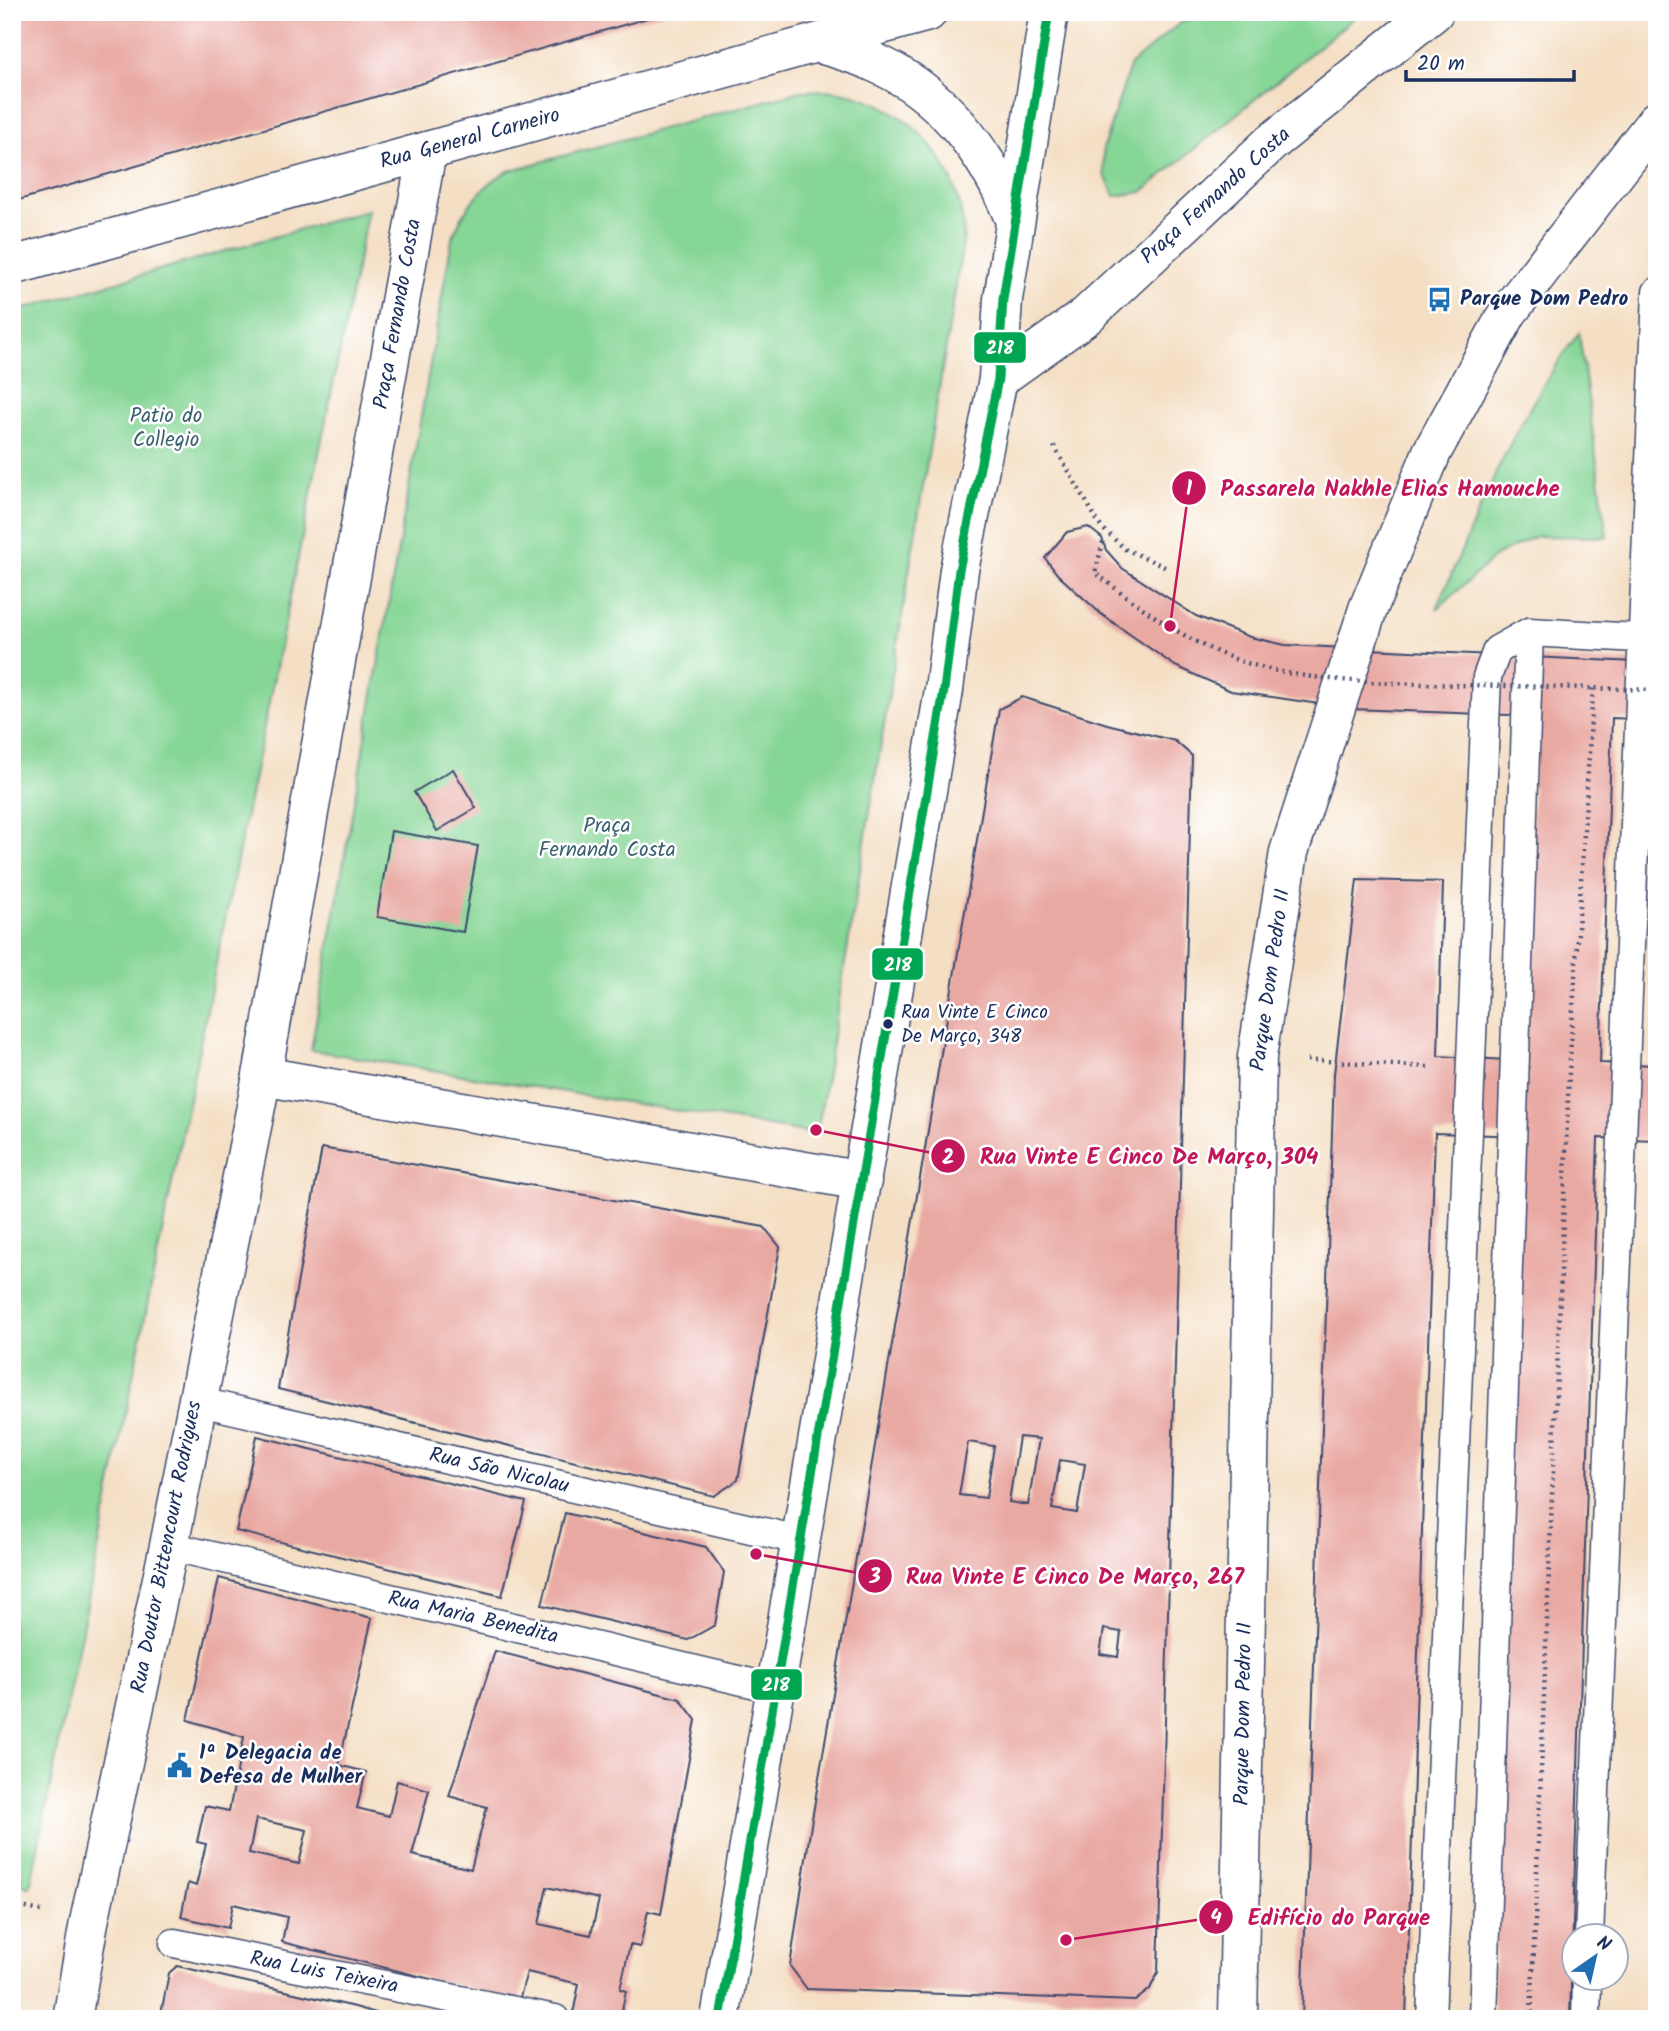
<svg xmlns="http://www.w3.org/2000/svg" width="1669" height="2031" viewBox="0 0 1669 2031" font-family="Kalam,sans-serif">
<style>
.green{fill:#86d696;stroke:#50827a;stroke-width:2}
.building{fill:#e9a9a3;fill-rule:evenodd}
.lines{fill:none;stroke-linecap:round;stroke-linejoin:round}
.service-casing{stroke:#3c496d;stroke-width:31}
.pedestrian-casing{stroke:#3c496d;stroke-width:41}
.minor-casing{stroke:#3c496d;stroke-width:41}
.tertiary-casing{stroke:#3c496d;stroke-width:41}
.path{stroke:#3c496d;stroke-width:4.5;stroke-dasharray:2 5;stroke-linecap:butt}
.service{stroke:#fff;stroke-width:28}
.pedestrian{stroke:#fff;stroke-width:38}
.minor{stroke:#fff;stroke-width:38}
.tertiary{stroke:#fff;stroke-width:38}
.path-bridge{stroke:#3c496d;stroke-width:4.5;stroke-dasharray:2 5;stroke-linecap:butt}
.bus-1-casing{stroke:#fff;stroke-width:14}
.bus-1{stroke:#00a651;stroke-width:9}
.bus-dot{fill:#1b2f5e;stroke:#fff;stroke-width:2.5}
.labels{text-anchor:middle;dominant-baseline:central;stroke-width:5;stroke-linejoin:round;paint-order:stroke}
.bus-label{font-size:19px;fill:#1b2f5e;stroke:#fff;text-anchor:start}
.street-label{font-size:21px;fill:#1b2f5e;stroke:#fff}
.poi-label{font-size:21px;font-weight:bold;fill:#1b2f5e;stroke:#fff;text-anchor:start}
.park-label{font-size:21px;fill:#3b616f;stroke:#fff}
.leader{fill:none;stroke:#c2185b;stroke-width:2.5}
.callout-dot{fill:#c2185b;stroke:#fff;stroke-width:2.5}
.mark-label{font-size:21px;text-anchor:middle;font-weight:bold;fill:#fff}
.callout-label{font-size:23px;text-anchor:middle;font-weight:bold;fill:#c2185b;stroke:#fff;stroke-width:5;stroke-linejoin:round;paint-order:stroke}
.line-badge{stroke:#fff;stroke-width:2.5}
.badge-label{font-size:19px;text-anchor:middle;font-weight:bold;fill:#fff}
</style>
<rect width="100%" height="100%" fill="#fff"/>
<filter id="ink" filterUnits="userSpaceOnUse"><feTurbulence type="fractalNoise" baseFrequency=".0143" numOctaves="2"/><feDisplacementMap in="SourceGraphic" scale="14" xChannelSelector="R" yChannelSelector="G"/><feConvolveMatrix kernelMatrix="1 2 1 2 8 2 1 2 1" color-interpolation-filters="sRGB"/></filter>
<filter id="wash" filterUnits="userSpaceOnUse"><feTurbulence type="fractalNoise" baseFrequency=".00686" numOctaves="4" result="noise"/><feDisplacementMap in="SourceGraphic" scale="28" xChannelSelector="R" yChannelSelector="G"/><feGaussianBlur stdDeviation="1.57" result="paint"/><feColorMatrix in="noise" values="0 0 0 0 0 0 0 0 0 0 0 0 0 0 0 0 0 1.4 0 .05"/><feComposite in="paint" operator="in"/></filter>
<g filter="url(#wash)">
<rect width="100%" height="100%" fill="#f4dfc4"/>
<!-- green -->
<g class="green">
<polygon points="1205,12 1361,12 1142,192 1115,196 1104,174 1103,148 1131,64 1180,23"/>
<path d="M826,90C904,98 960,157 964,236L817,1134L311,1050L452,239C464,208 479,188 508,171L801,91Z"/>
<polygon points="368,210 356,270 30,1887 12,1883 12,312"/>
<path d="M1579,333L1607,537L1536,536L1497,555L1437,609C1478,511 1514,419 1579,333Z"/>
</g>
<g id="blocks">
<!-- building -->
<g class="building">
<polygon points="12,12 665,12 665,13 12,202"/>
<polygon points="1088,527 1102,538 1106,550 1122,568 1196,616 1250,637 1285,645 1657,663 1657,720 1612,718 1600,1063 1657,1065 1657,1140 1598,1138 1570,2019 1493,2019 1521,1136 1435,1133 1406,2019 1302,2019 1334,1074 1357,880 1443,882 1438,1056 1523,1061 1536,716 1352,709 1231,691 1175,666 1101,614 1058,575 1045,558 1067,532"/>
<path d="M1022,697L1107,724L1175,741L1192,756L1158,1972L1150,1989L1135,2001L807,1989L790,1966L811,1825L999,709ZM1019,1437L1039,1439L1028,1505L1009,1502ZM968,1442L994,1446L986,1498L959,1495ZM1060,1460L1085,1464L1077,1513L1052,1509ZM1104,1629L1121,1632L1118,1657L1100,1654Z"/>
<polygon points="453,769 476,808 437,831 414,792"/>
<polygon points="391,831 478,846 463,932 377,917"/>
<polygon points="322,1148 764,1227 780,1247 738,1480 714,1496 278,1389"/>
<polygon points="257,1436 526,1502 502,1596 236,1531"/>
<polygon points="565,1513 706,1547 724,1572 715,1625 688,1640 542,1605"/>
<path d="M219,1578L372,1618L339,1765L366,1772L357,1808L389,1816L397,1781L429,1790L412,1855L471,1869L487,1807L449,1796L495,1651L680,1699L696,1720L661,1914L648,1911L640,1947L630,1945L620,1989L626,1991L620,2019H593L573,2014L579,1984L527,1972L519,2001L282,1942L287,1917L233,1904L228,1928L181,1917L188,1883L196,1886L206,1844L197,1842L205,1806L229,1811L244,1737L188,1720ZM256,1819L307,1830L299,1864L249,1853ZM547,1887L599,1899L591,1935L539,1924Z"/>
<polygon points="177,1966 355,2007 397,2019 160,2019 169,1973"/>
</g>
</g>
</g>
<g filter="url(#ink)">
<use href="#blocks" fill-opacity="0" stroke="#3c496d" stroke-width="2"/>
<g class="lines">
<defs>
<g id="service">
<polyline points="196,1401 803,1541"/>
<polyline points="169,1546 777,1689"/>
<polyline points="1589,1937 1657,292"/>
<polyline points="174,1943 555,2019"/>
<polyline points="1431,2019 1487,677 1497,650 1529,632 1657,639"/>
<polyline points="1483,2019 1529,632"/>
<polyline points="1586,2019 1587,1979"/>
</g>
<polyline id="pedestrian" points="12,266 427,151"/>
<g id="minor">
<polyline points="998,379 1086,316 1272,142 1434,12"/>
<polyline points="262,1076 862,1181"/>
<polyline points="720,2019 944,690 959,570 998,379 1003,299 1049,12"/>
</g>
<g id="tertiary">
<path d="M820,44C837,49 855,54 871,61C941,90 988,153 1015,221"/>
<polyline points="72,2019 89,1922 169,1546 262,1076 427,151 928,12"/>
<polyline points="1238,2019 1257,1057 1289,852 1368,609 1432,452 1508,312 1657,120"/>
</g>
</defs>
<!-- service casing -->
<use href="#service" class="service-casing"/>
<!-- pedestrian casing -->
<use href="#pedestrian" class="pedestrian-casing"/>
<!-- minor casing -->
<use href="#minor" class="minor-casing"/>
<!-- tertiary casing -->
<use href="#tertiary" class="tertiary-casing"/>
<!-- path -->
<g class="path">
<polyline points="1054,446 1101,527 1125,549 1167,568"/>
<polyline points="1307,1060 1428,1067"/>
<polyline points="12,1905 41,1911"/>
<polyline points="1531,2019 1569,1074 1593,688"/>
</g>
<!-- service -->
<use href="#service" class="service"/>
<!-- pedestrian -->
<use href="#pedestrian" class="pedestrian"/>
<!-- minor -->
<use href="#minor" class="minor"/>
<!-- tertiary -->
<use href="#tertiary" class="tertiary"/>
<!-- path-bridge -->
<path class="path-bridge" d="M1103,542L1095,573C1133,601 1172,632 1215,651C1288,684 1377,682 1455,685C1522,686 1590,688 1657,690"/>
<defs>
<polyline id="bus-1" points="720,2019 944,690 959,570 998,379 1003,299 1049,12"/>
</defs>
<!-- bus-1 casing -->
<use href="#bus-1" class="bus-1-casing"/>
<!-- bus-1 -->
<use href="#bus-1" class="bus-1"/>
</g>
</g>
<!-- icons -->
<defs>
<symbol id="bus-bare" viewBox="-9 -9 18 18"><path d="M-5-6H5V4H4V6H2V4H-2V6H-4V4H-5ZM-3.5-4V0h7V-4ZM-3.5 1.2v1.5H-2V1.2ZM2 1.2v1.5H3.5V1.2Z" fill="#1f6fb2" stroke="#fff" stroke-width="2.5" paint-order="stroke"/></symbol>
<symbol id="civic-bare" viewBox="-9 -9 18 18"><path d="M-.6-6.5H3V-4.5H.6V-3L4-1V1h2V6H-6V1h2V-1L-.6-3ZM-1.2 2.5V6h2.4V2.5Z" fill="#1f6fb2" stroke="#fff" stroke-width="2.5" paint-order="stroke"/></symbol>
</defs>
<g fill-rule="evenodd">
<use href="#bus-bare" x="1422" y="282" width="35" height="35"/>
<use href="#civic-bare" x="162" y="1748" width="35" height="35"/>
</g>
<!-- markers -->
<circle class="bus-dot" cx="888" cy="1024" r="6"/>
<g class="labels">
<!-- bus labels -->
<g class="bus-label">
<text x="901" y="1013">Rua Vinte E Cinco<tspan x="901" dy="24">De Março, 348</tspan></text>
</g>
<!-- street labels -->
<g class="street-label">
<text transform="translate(470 139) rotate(-15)">Rua General Carneiro</text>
<text transform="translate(1216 196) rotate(-42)">Praça Fernando Costa</text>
<text transform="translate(398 314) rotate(-80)">Praça Fernando Costa</text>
<text transform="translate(1271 980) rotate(-82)">Parque Dom Pedro II</text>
<text transform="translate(499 1471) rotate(13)">Rua São Nicolau</text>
<text transform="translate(167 1547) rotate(-79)">Rua Doutor Bittencourt Rodrigues</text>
<text transform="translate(473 1618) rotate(13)">Rua Maria Benedita</text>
<text transform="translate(1244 1714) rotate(-89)">Parque Dom Pedro II</text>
<text transform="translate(324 1973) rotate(11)">Rua Luis Teixeira</text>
</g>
<!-- poi labels -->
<g class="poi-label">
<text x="1460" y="299">Parque Dom Pedro</text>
<text x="199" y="1753">1ª Delegacia de<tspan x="199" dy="24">Defesa de Mulher</tspan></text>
</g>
<!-- park labels -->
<g class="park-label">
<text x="166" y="416">Patio do<tspan x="166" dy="24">Collegio</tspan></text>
<text x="607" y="826">Praça<tspan x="607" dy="24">Fernando Costa</tspan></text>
</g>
</g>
<!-- callouts -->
<path class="leader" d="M1170 626L1189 488M816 1130L948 1156M756 1554L875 1576M1066 1940L1216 1917"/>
<g class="callout-dot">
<circle cx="1170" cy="626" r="7"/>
<circle cx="816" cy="1130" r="7"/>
<circle cx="756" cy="1554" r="7"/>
<circle cx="1066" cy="1940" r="7"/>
<circle cx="1189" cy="488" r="18"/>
<circle cx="948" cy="1156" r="18"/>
<circle cx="875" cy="1576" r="18"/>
<circle cx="1216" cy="1917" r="18"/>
</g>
<g class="mark-label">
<text x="1189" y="495">1</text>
<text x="948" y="1164">2</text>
<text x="875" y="1583">3</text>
<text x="1216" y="1924">4</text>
</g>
<g class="callout-label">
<text x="1390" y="496">Passarela Nakhle Elias Hamouche</text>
<text x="1149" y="1164">Rua Vinte E Cinco De Março, 304</text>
<text x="1075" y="1584">Rua Vinte E Cinco De Março, 267</text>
<text x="1339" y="1925">Edifício do Parque</text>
</g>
<g class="line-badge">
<rect x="973" y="331" width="54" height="33" rx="7" fill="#00a651"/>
<rect x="871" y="947" width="53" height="34" rx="7" fill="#00a651"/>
<rect x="750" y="1668" width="53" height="33" rx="7" fill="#00a651"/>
</g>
<g class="badge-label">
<text x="1000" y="354">218</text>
<text x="898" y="971">218</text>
<text x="776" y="1691">218</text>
</g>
<!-- margin -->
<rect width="1669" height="2031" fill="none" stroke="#fff" stroke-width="42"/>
<!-- north arrow -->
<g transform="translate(1595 1957) rotate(34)"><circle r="33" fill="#ffffff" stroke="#a4acbf" stroke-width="2"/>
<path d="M0-5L12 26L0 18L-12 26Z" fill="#1f6fb2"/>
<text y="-10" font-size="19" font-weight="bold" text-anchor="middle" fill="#1b2f5e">N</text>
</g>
<!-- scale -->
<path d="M1406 70v10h168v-10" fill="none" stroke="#1b2f5e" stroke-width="3.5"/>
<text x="1417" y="70" font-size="21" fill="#1b2f5e" stroke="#ffffff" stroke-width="5" paint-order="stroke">20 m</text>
</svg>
